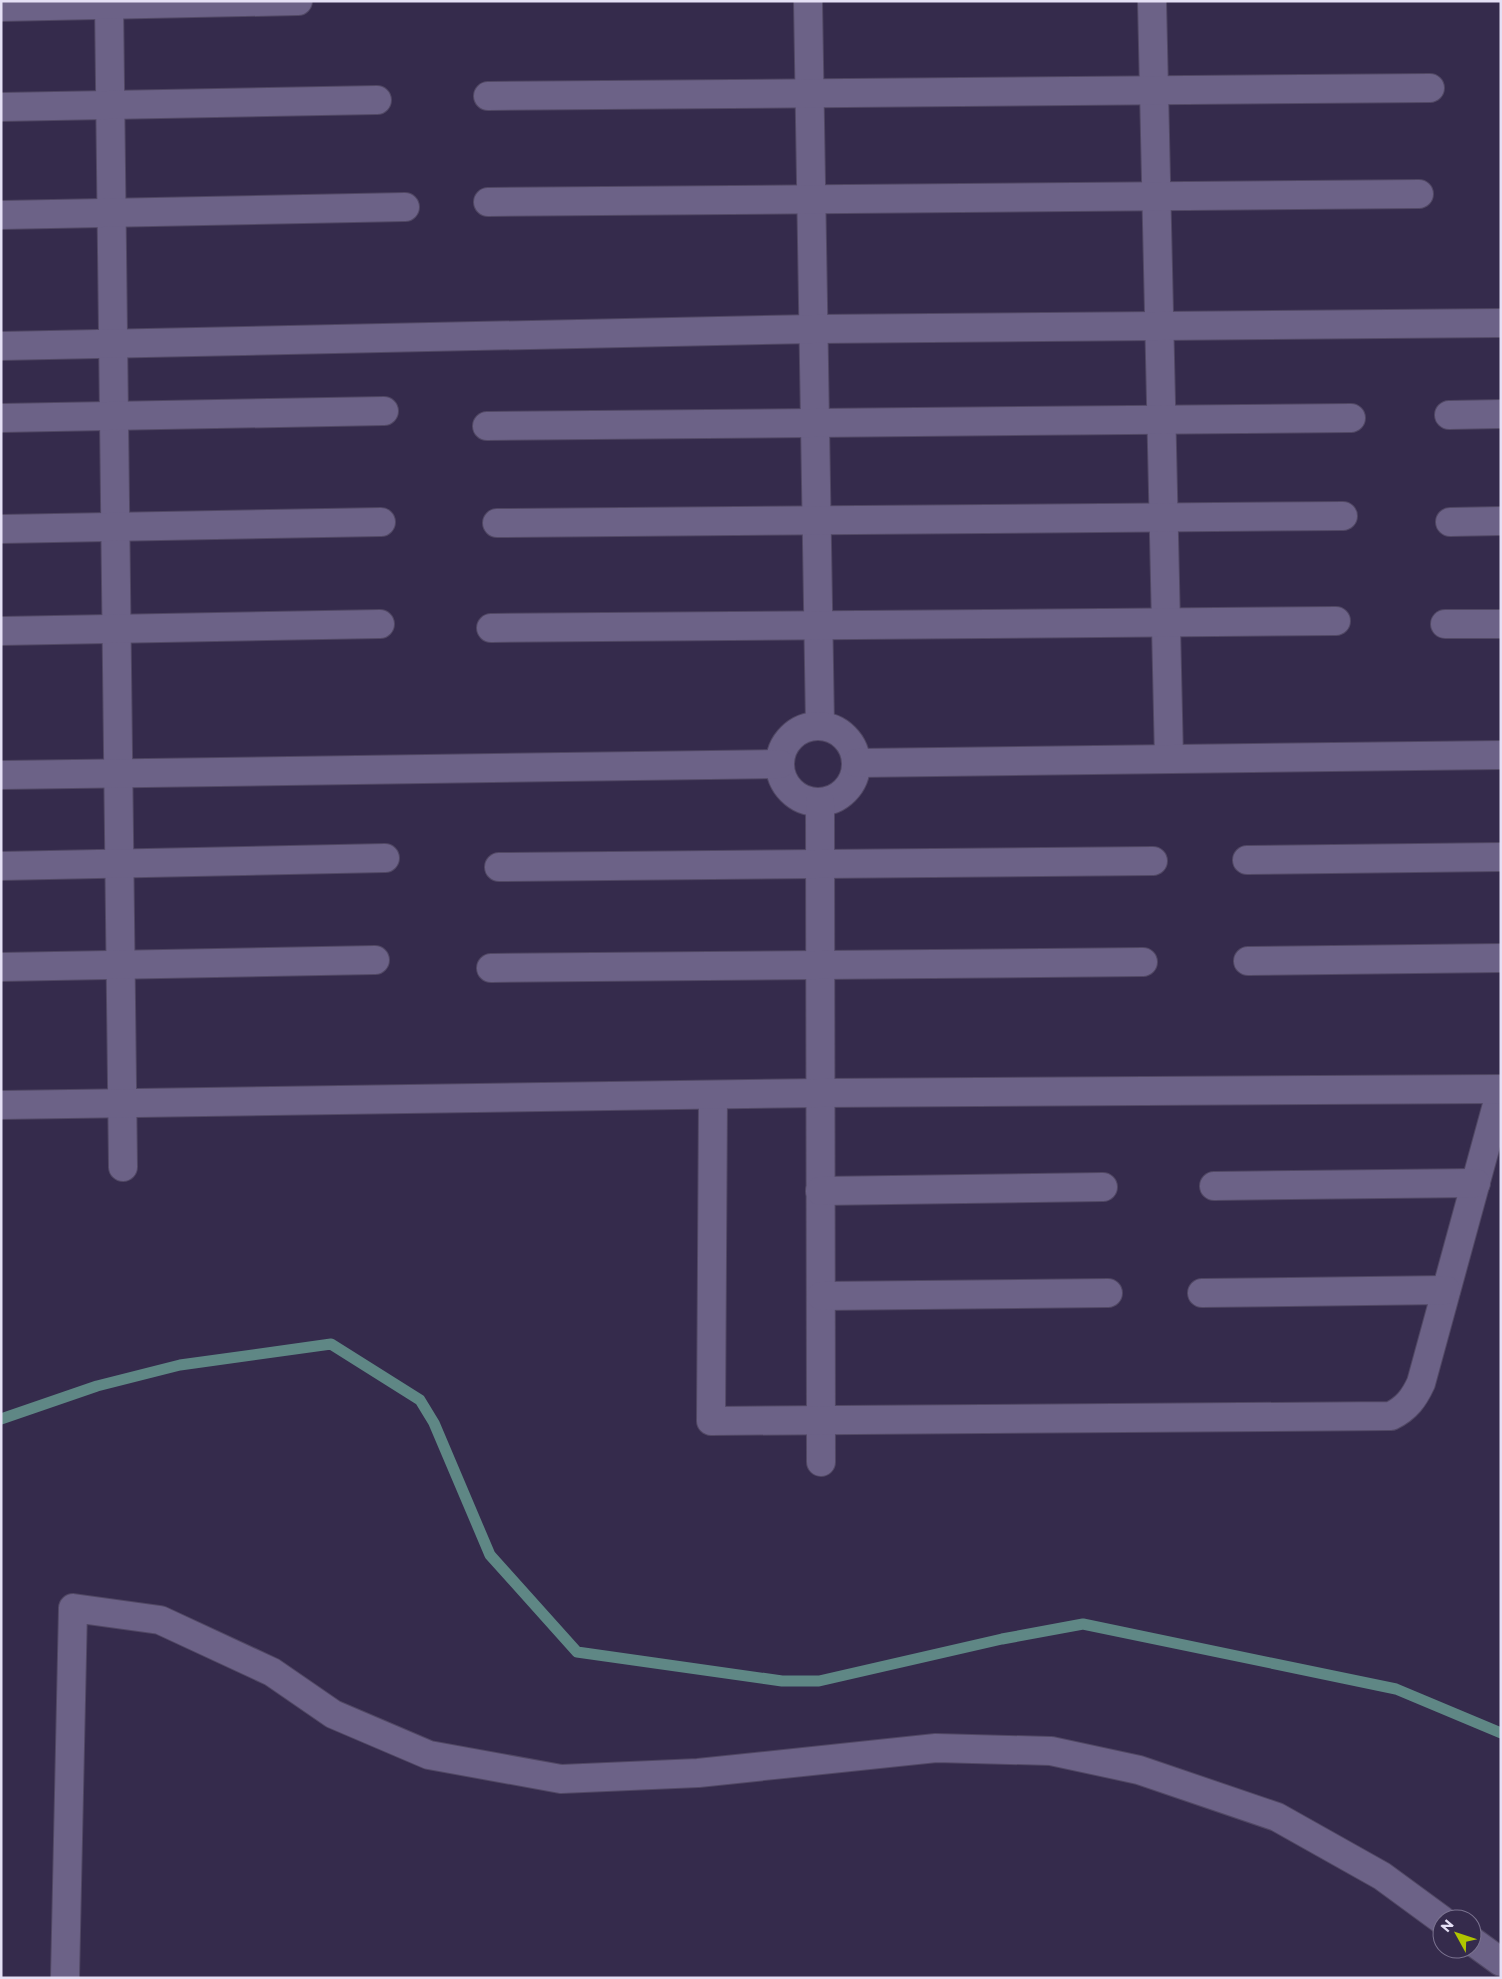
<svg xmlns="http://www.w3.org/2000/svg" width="1502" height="1979" viewBox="0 0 1502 1979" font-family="Montserrat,sans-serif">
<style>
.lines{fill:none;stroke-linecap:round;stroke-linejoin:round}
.stream{stroke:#5f8785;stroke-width:11}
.street-casing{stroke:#514864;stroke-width:30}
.street{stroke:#6c6287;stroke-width:28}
</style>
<rect width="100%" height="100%" fill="#352b4c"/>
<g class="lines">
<!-- stream -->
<polyline class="stream" points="1,1419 97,1386 180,1365 331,1344 420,1400 434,1423 490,1555 577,1652 782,1681 819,1681 1002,1639 1083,1624 1396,1689 1501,1733"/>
<defs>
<g id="street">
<polyline points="109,1 123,1167"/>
<polyline points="808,1 820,725"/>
<polyline points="1152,1 1169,759"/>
<polyline points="1,7 298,1"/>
<polyline points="488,96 1430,88"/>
<polyline points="1,107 377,100"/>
<polyline points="488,202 1419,194"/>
<polyline points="1,215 405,207"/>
<polyline points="1,346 814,329 1501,323"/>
<polyline points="1449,415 1501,414"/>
<polyline points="1,418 384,411"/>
<polyline points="487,426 1351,418"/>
<polyline points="1450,522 1501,521"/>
<polyline points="497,523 1343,516"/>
<polyline points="1,529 381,522"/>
<polyline points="1445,624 1501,624"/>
<polyline points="491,628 1336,621"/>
<polyline points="1,631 380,624"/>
<circle cx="818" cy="764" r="38"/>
<polyline points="857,763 1501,755"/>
<polyline points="1,775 780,764"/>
<polyline points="820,802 821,1462"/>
<polyline points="1247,860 1501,857"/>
<polyline points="1,866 385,858"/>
<polyline points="499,867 1153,861"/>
<polyline points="1248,961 1501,958"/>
<polyline points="1,967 375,960"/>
<polyline points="491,968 1143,962"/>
<path d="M713,1095L711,1421L1391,1416C1407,1408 1414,1398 1421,1383L1501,1090"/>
<polyline points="1,1105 820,1093 1501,1089"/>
<polyline points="1214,1186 1476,1183"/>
<polyline points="820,1191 1103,1187"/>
<polyline points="1202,1293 1446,1290"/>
<polyline points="821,1296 1108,1293"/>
<polyline points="1472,1941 1501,1962"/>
<polyline points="65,1978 73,1608 160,1620 272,1672 333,1714 429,1755 561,1779 698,1773 936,1748 1051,1751 1139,1770 1277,1817 1382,1876 1442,1920"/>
</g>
</defs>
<!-- street casing -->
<use href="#street" class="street-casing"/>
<!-- street -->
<use href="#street" class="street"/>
</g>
<!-- border -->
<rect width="1502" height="1979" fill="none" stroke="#e5e0f5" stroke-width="5"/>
<!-- north arrow -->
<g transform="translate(1457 1934) rotate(310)"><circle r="24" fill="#352b4c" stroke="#7b7390"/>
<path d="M0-4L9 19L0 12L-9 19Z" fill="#b1c500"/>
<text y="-8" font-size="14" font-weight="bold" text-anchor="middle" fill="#e5e0f5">N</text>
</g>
</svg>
